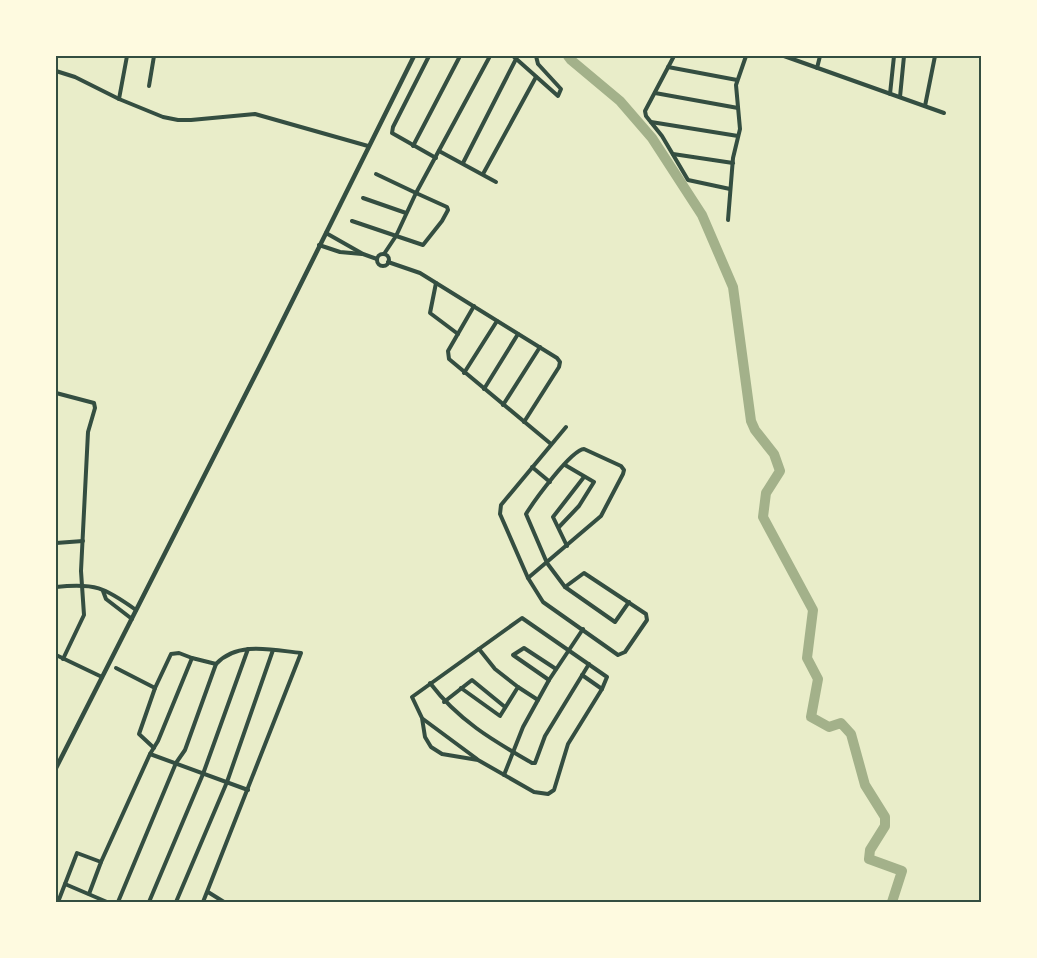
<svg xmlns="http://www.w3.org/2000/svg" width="1037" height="958" viewBox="0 0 1037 958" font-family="'PT Sans Narrow',sans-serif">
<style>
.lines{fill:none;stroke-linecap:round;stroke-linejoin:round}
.river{stroke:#a3b18a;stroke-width:10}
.minor{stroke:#344e41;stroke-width:4}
.tertiary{stroke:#344e41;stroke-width:4.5}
.neatline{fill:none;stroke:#344e41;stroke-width:2}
</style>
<rect width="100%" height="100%" fill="#e9edc9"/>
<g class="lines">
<!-- river -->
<polyline class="river" points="568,56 571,60 620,101 652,138 702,215 733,287 751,421 755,430 774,454 780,471 766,493 763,517 813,610 807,658 818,679 811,717 829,727 841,723 851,734 865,785 885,817 885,826 870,850 869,859 902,871 892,902"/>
<!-- minor -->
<g class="minor">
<polyline points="429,56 393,127 392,133 436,158"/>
<polyline points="513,56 558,96 561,89 538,64 536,56"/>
<polyline points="674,56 645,111 646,116 662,136 688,180 730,189"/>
<polyline points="784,56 944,113"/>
<polyline points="668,67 737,80"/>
<polyline points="817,68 820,56"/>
<polyline points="56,71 75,77 119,99 163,117 178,120 191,120 255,114 368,146"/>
<polyline points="149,86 154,56"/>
<polyline points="655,93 738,108"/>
<polyline points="890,94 894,56"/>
<polyline points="900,97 904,56"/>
<polyline points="119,99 127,56"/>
<polyline points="925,106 935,56"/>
<polyline points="651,122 738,136"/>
<polyline points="413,146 460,56"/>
<polyline points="439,151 496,182"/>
<polyline points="673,154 733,163"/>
<polyline points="463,163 516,59"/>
<polyline points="376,174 416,193 490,56"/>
<polyline points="483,174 536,77"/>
<polyline points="363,198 406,213"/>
<polyline points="728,220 733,158 740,129 736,85 746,56"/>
<polyline points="352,221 423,245 442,221 448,210 447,207 416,193 396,236 384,254"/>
<polyline points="326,233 363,254 377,259"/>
<polyline points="319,245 340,252 362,254"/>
<circle cx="383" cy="260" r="6"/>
<polyline points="388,262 420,273 557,358 560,362 559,367 524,422"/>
<polyline points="436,283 430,313 458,334"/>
<polyline points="474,306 448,351 449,359 551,444"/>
<polyline points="464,373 497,321"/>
<polyline points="484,389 518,334"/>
<polyline points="56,393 94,403 95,408 88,432 81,571 84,615 63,659"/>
<polyline points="503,405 540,347"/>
<polyline points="532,467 550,482"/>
<polyline points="559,527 579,506 594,482 565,465"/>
<polyline points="56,543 83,541"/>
<polyline points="567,546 553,517 584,477"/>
<path d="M528,578L601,516L623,474L624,470L621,466L584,449C571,450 534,501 526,514L547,563L565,587L615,622L629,602"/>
<path d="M56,587C95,583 104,587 136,610"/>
<polyline points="565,587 584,573 646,614 647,620 625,652 618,655 543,602 528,578 500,514 501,505 566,427"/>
<polyline points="103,591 106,599 132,619"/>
<polygon points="522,618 607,677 602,689 568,744 554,790 548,794 534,792 478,760 442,754 431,747 425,737 422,718 412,697"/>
<polyline points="479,649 495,669 518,687"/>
<polyline points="56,655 102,677"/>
<polyline points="116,668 155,688"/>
<polyline points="582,675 602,689"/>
<polyline points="549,680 513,655 524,648 556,669"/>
<path d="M430,683C458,720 492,740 532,763H535L545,736L589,664"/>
<polyline points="461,688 500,716 518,687 538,700"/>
<polyline points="444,702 472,680 505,707"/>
<polyline points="423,719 477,759"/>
<polyline points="154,748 139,734 155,688 171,654 179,653 192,658"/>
<polyline points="150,754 158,741 192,658 216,664"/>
<polyline points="504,775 523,727 549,680 583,629"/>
<polyline points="101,862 150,754 248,790"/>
<polyline points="65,884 77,853 101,862 89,894"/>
<polyline points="208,892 224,902"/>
<polyline points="58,902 65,884 107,902"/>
<path d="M118,902L176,763L185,750L216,664C238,641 272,650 301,653L203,902"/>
<polyline points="149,902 203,774 248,649"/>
<polyline points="176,902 227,782 273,650"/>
</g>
<!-- tertiary -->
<polyline class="tertiary" points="56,768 265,356 414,56"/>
</g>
<!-- border -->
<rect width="1037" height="958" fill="none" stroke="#fefae0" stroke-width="114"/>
<rect x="57" y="57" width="923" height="844" class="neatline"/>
</svg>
